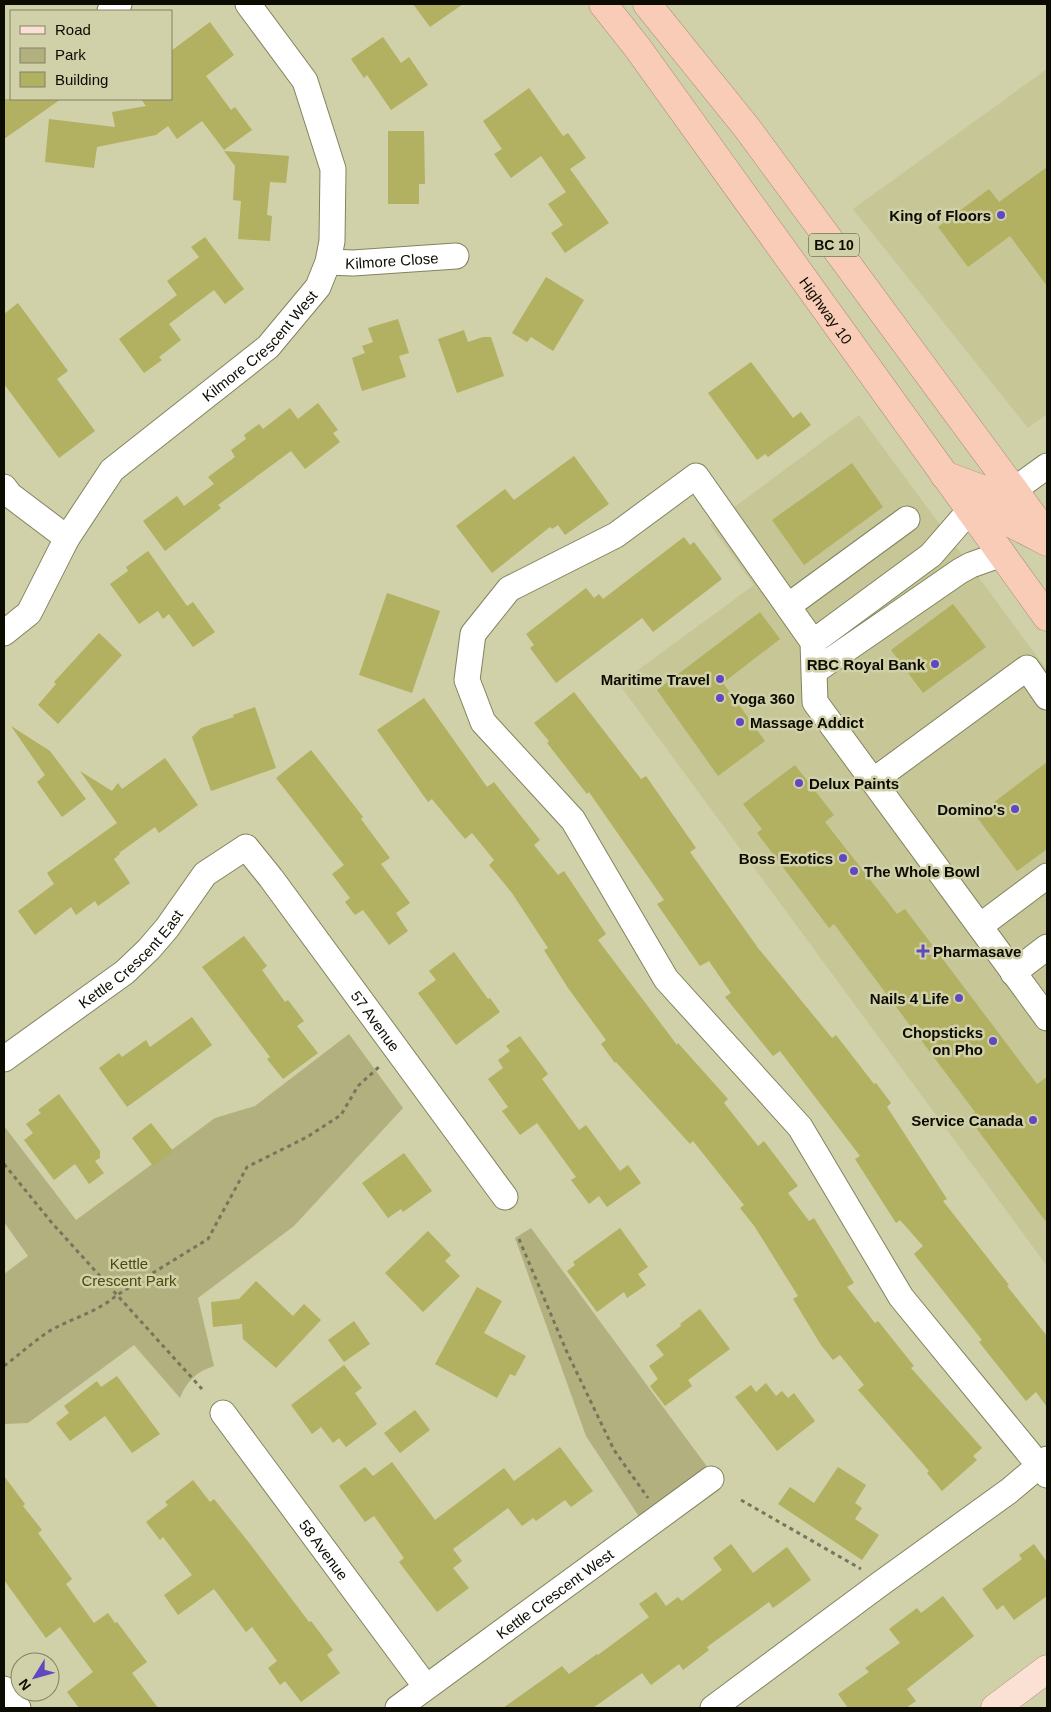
<svg xmlns="http://www.w3.org/2000/svg" width="1051" height="1712" viewBox="0 0 1051 1712" font-family="Arial,sans-serif">
<style>
.built{fill:#c6c697}
.green{fill:#b1b07e}
.building{fill:#b2b061}
.lines{fill:none;stroke-linecap:round;stroke-linejoin:round}
.minor-casing{stroke:#83835f;stroke-width:27}
.major-casing{stroke:#a68978;stroke-width:29}
.highway-casing{stroke:#a68978;stroke-width:29}
.path{stroke:#76765c;stroke-width:3;stroke-dasharray:4 4;stroke-linecap:butt}
.minor{stroke:#fff;stroke-width:25}
.major{stroke:#fbe0d4;stroke-width:28}
.highway{stroke:#f8ccb7;stroke-width:28}
.poi-dot{fill:#6048c1;stroke:#d0d0a9;stroke-width:2}
.labels{text-anchor:middle;dominant-baseline:central;stroke-width:5;stroke-linejoin:round;paint-order:stroke}
.shield{fill:#d0d0a9;stroke:#484734;stroke-width:1}
.shield-label{font-size:14px;font-weight:bold;fill:#0d0c02}
.poi-label{font-size:15px;font-weight:bold;fill:#0d0c02;stroke:#d0d0a9;text-anchor:end}
.street-label{font-size:15px;fill:#0d0c02;stroke:#d0d0a9}
.park-label{font-size:15px;fill:#4c4a0d;stroke:#d0d0a9}
</style>
<rect width="100%" height="100%" fill="#d0d0a9"/>
<!-- built -->
<g class="built">
<polygon points="1047,69 1047,414 1028,428 853,209"/>
<polygon points="859,415 1047,670 1047,1266 619,684 754,585 710,525"/>
</g>
<!-- green -->
<g class="green">
<path d="M349,1034L403,1108L294,1226L198,1298L214,1366C197,1371 186,1382 180,1398L134,1345L28,1423L4,1424V1274L28,1256L4,1222V1126L76,1220L215,1118L255,1106Z"/>
<polygon points="531,1228 711,1472 642,1521 586,1436 515,1238"/>
</g>
<!-- building -->
<g class="building">
<polygon points="413,4 463,4 430,27"/>
<polygon points="210,22 234,55 206,76 231,110 235,107 252,130 224,150 202,121 177,139 168,126 156,135 97,147 94,168 45,162 49,119 115,127 112,112 146,106 141,99 171,99 171,51"/>
<polygon points="383,37 401,63 409,57 428,85 391,110 367,75 364,78 351,59"/>
<polygon points="529,88 563,136 568,133 586,158 570,169 609,223 565,253 551,233 563,225 548,204 566,192 541,156 511,178 494,154 502,149 483,121"/>
<polygon points="4,99 61,99 4,139"/>
<polygon points="388,131 424,131 425,184 419,184 419,204 388,204"/>
<polygon points="224,151 289,156 286,183 270,182 267,215 272,216 270,241 238,239 241,201 233,200 235,166"/>
<polygon points="1047,167 1047,286 1010,236 968,267 938,227 989,189 999,202"/>
<polygon points="205,237 244,289 225,304 214,290 169,324 181,340 159,357 162,360 144,373 119,339 177,295 167,281 199,257 191,247"/>
<polygon points="546,277 584,300 553,351 531,337 527,342 512,333"/>
<polygon points="18,303 68,371 57,379 95,431 59,458 4,384 4,314"/>
<polygon points="398,319 409,353 399,356 406,377 362,391 352,358 365,353 362,346 373,342 368,328"/>
<polygon points="464,330 468,342 483,337 491,337 504,376 457,393 438,339"/>
<polygon points="751,362 793,418 801,412 811,425 768,457 765,454 757,460 708,393"/>
<polygon points="318,403 338,430 333,433 340,442 305,469 291,451 218,505 221,508 165,551 143,521 177,496 184,506 214,484 208,477 235,457 231,450 246,439 244,435 259,424 263,429 290,408 298,419"/>
<polygon points="574,456 609,504 565,535 558,525 552,529 550,527 492,573 456,526 505,489 514,500"/>
<polygon points="852,463 883,507 804,565 772,520"/>
<polygon points="684,537 690,545 694,542 722,579 653,632 642,618 556,683 530,648 534,645 526,634 586,588 594,598 599,594 603,599"/>
<polygon points="148,551 187,606 193,602 215,632 193,647 169,614 163,619 158,611 139,624 110,584 128,571 126,567"/>
<polygon points="387,593 440,611 412,693 359,675"/>
<polygon points="953,604 986,647 923,693 891,650"/>
<polygon points="760,612 780,639 723,683 765,741 718,776 657,690"/>
<polygon points="99,633 122,655 58,724 38,705 56,684 54,682"/>
<polygon points="574,692 641,779 646,776 696,848 690,852 758,948 832,1038 836,1035 874,1084 876,1083 891,1103 887,1107 947,1199 943,1201 1009,1285 1007,1286 1047,1336 1047,1407 1036,1392 1026,1401 979,1342 982,1340 914,1254 923,1246 900,1220 896,1223 855,1159 860,1156 780,1051 773,1056 725,997 731,993 709,961 700,966 657,904 664,900 589,792 587,794 547,743 549,741 534,723"/>
<polygon points="424,698 487,787 494,782 540,840 534,845 558,875 564,871 606,934 598,940 677,1045 678,1043 728,1099 724,1103 758,1146 764,1141 798,1186 788,1193 809,1221 814,1218 854,1283 847,1287 875,1323 878,1321 914,1366 911,1368 982,1448 973,1456 977,1460 942,1491 927,1473 929,1471 858,1390 864,1385 840,1355 833,1360 821,1345 793,1299 798,1296 755,1227 740,1208 744,1205 693,1141 690,1144 616,1062 615,1063 601,1044 606,1040 568,988 544,950 548,948 512,893 489,865 494,860 472,833 465,839 432,799 428,802 377,730"/>
<polygon points="255,707 276,768 211,791 192,737 201,728 234,717 233,715"/>
<polygon points="11,726 50,751 86,799 62,817 37,782 45,775"/>
<polygon points="311,750 363,817 361,819 390,858 381,864 410,903 396,913 408,931 389,945 363,910 355,915 345,902 350,898 332,874 344,865 276,778"/>
<polygon points="165,758 198,805 159,833 155,827 119,853 120,854 114,859 130,883 98,906 95,901 76,915 71,907 35,935 18,911 54,884 47,873 117,823 80,771 112,791 118,783 122,789"/>
<polygon points="1047,762 1047,849 1017,871 976,816"/>
<polygon points="795,765 834,815 825,822 897,914 905,909 1037,1084 1047,1077 1047,1223 968,1117 975,1112 834,924 829,928 757,833 762,829 743,804"/>
<polygon points="244,936 267,966 262,970 285,1002 288,1000 304,1021 297,1026 318,1053 283,1079 267,1059 270,1057 202,967"/>
<polygon points="454,952 488,999 490,998 500,1012 456,1045 418,993 436,980 429,971"/>
<polygon points="192,1017 212,1045 127,1107 99,1068 119,1053 122,1057 146,1040 150,1047"/>
<polygon points="520,1036 548,1074 542,1079 579,1130 586,1125 620,1171 628,1165 641,1183 607,1207 599,1196 589,1204 571,1180 576,1177 537,1123 520,1135 502,1111 508,1107 488,1079 503,1068 498,1060 510,1051 506,1046"/>
<polygon points="59,1094 100,1151 100,1158 95,1161 104,1173 89,1184 75,1164 54,1180 24,1140 33,1133 26,1124 41,1113 38,1110"/>
<polygon points="151,1123 173,1151 153,1166 132,1138"/>
<polygon points="404,1153 432,1191 403,1212 401,1209 388,1218 362,1183"/>
<polygon points="620,1228 648,1267 638,1274 646,1285 627,1298 624,1292 597,1312 567,1271 575,1265 573,1262"/>
<polygon points="428,1231 451,1255 445,1261 460,1276 423,1312 385,1273"/>
<polygon points="256,1281 293,1316 304,1304 321,1320 276,1368 243,1339 242,1324 213,1327 211,1302 239,1299"/>
<polygon points="477,1287 502,1301 484,1333 526,1356 515,1376 510,1374 497,1398 435,1364"/>
<polygon points="700,1309 730,1349 688,1380 692,1386 665,1406 650,1386 658,1379 649,1366 664,1355 656,1345 681,1326 680,1324"/>
<polygon points="354,1321 370,1344 344,1362 328,1340"/>
<polygon points="344,1365 362,1388 355,1393 377,1424 346,1447 339,1438 333,1443 321,1427 312,1434 291,1405"/>
<polygon points="117,1376 160,1434 132,1453 105,1416 70,1441 56,1423 69,1413 64,1406 97,1381 101,1387"/>
<polygon points="766,1383 776,1396 782,1391 788,1398 794,1393 815,1421 777,1451 735,1397 751,1385 756,1392"/>
<polygon points="415,1410 430,1430 400,1453 384,1433"/>
<polygon points="560,1447 593,1491 571,1507 565,1500 536,1521 533,1518 522,1526 508,1508 453,1549 462,1561 453,1568 469,1588 437,1612 399,1562 404,1558 374,1516 365,1522 339,1486 365,1467 373,1476 392,1462 435,1520 504,1468 514,1481"/>
<polygon points="838,1467 866,1485 855,1503 862,1508 855,1519 879,1535 862,1560 778,1504 790,1487 814,1503"/>
<polygon points="4,1476 25,1504 23,1506 42,1530 38,1533 72,1579 66,1584 94,1623 108,1613 115,1623 117,1622 147,1662 132,1673 158,1708 79,1708 67,1692 93,1672 60,1627 46,1638 4,1580"/>
<polygon points="193,1480 210,1502 214,1499 250,1544 309,1622 311,1621 333,1650 327,1655 340,1673 301,1702 285,1681 280,1685 268,1668 277,1661 252,1627 246,1632 214,1589 178,1615 164,1595 192,1575 163,1537 160,1540 146,1522 168,1505 165,1502"/>
<polygon points="731,1544 753,1573 787,1547 811,1580 773,1608 769,1602 707,1647 709,1650 683,1670 679,1664 651,1685 642,1673 593,1708 503,1708 562,1666 569,1674 597,1654 598,1655 649,1617 639,1604 656,1592 666,1606 678,1597 682,1601 722,1570 713,1558"/>
<polygon points="1034,1544 1047,1562 1047,1596 1014,1620 1003,1605 997,1610 982,1589 1022,1559 1019,1555"/>
<polygon points="943,1596 974,1636 907,1689 916,1701 906,1708 848,1708 838,1694 869,1672 865,1668 900,1643 889,1629 917,1608 921,1613"/>
</g>
<g class="lines">
<defs>
<g id="minor">
<polyline points="110,11 119,4"/>
<path id="s1" d="M328,262L353,263L456,256"/>
<polyline points="4,487 10,495 67,538"/>
<polyline points="1014,490 1047,466"/>
<polyline points="788,606 907,519"/>
<path id="s2" d="M4,633L29,613L67,538L112,470L268,347L318,287L328,262L332,241L333,169L305,81L248,4"/>
<polyline points="813,642 931,555 970,510"/>
<polyline points="815,671 960,571 971,565 1002,554"/>
<polyline points="873,781 1027,668 1047,697"/>
<polyline points="980,926 1047,876"/>
<polyline points="1013,973 1047,947"/>
<polyline points="1047,1018 815,702 813,642 696,476 616,535 509,589 473,634 467,680 483,722 573,820 666,979 800,1127 901,1297 1047,1475"/>
<path id="s3" d="M4,1059L125,972L149,949L167,928L205,874L246,847L271,878L505,1197"/>
<path id="s4" d="M223,1413L426,1687"/>
<polyline points="4,1689 18,1708"/>
<path id="s5" d="M398,1708L711,1479"/>
<polyline points="713,1708 880,1584 1009,1491 1047,1459"/>
</g>
<polyline id="major" points="995,1708 1047,1669"/>
<g id="highway">
<path id="s6" d="M603,4L637,47L1047,617"/>
<polyline points="647,4 747,128 1047,535"/>
<polyline points="944,475 998,495 1014,490"/>
<polyline points="970,510 1003,519 1047,542"/>
</g>
</defs>
<!-- minor casing -->
<use href="#minor" class="minor-casing"/>
<!-- major casing -->
<use href="#major" class="major-casing"/>
<!-- highway casing -->
<use href="#highway" class="highway-casing"/>
<!-- path -->
<g class="path">
<polyline points="4,1164 52,1223 202,1389"/>
<polyline points="519,1239 566,1350 614,1450 648,1498"/>
<path d="M4,1366C20,1354 34,1341 51,1330C73,1318 97,1312 117,1295L208,1239L247,1167L307,1137L341,1115L358,1086L380,1066"/>
<polyline points="741,1500 861,1569"/>
</g>
<!-- minor -->
<use href="#minor" class="minor"/>
<!-- major -->
<use href="#major" class="major"/>
<!-- highway -->
<use href="#highway" class="highway"/>
</g>
<!-- markers -->
<g class="poi-dot">
<circle cx="1001" cy="215" r="5"/>
<circle cx="935" cy="664" r="5"/>
<circle cx="720" cy="679" r="5"/>
<circle cx="720" cy="698" r="5"/>
<circle cx="740" cy="722" r="5"/>
<circle cx="799" cy="783" r="5"/>
<circle cx="1015" cy="809" r="5"/>
<circle cx="843" cy="858" r="5"/>
<circle cx="854" cy="871" r="5"/>
<path d="M920.5 943.5h5v5h5v5h-5v5h-5v-5h-5v-5h5z"/>
<circle cx="959" cy="998" r="5"/>
<circle cx="993" cy="1041" r="5"/>
<circle cx="1033" cy="1120" r="5"/>
</g>
<g class="labels">
<!-- shield labels -->
<rect class="shield" x="809" y="233.5" width="50" height="23" rx="4"/>
<g class="shield-label">
<text x="834" y="245">BC 10</text>
</g>
<!-- poi labels -->
<g class="poi-label">
<text x="991" y="215">King of Floors</text>
<text x="925" y="664">RBC Royal Bank</text>
<text x="710" y="679">Maritime Travel</text>
<text x="730" y="698" text-anchor="start">Yoga 360</text>
<text x="750" y="722" text-anchor="start">Massage Addict</text>
<text x="809" y="783" text-anchor="start">Delux Paints</text>
<text x="1005" y="809">Domino's</text>
<text x="833" y="858">Boss Exotics</text>
<text x="864" y="871" text-anchor="start">The Whole Bowl</text>
<text x="933" y="951" text-anchor="start">Pharmasave</text>
<text x="949" y="998">Nails 4 Life</text>
<text x="983" y="1032">Chopsticks<tspan x="983" dy="17">on Pho</tspan></text>
<text x="1023" y="1120">Service Canada</text>
</g>
<!-- street labels -->
<g class="street-label">
<text stroke="none"><textPath href="#s1" startOffset="64">Kilmore Close</textPath></text>
<text stroke="none"><textPath href="#s6" startOffset="379">Highway 10</textPath></text>
<text stroke="none"><textPath href="#s2" startOffset="391">Kilmore Crescent West</textPath></text>
<text stroke="none"><textPath href="#s3" startOffset="162">Kettle Crescent East</textPath></text>
<text stroke="none"><textPath href="#s3" startOffset="542">57 Avenue</textPath></text>
<text stroke="none"><textPath href="#s4" startOffset="170">58 Avenue</textPath></text>
<text stroke="none"><textPath href="#s5" startOffset="194">Kettle Crescent West</textPath></text>
</g>
<!-- park labels -->
<g class="park-label">
<text x="129" y="1263">Kettle<tspan x="129" dy="17">Crescent Park</tspan></text>
</g>
</g>
<!-- border -->
<rect width="1051" height="1712" fill="none" stroke="#0d0c02" stroke-width="10"/>
<!-- legend -->
<rect x="10" y="10" width="162" height="90" fill="#d0d0a9" stroke="#828266"/>
<rect x="20" y="26" width="25" height="8" fill="#fbe0d4" stroke="#828266"/>
<text x="55" y="35" font-size="15" fill="#0d0c02">Road</text>
<rect x="20" y="48" width="25" height="15" fill="#b1b07e" stroke="#828266"/>
<text x="55" y="60" font-size="15" fill="#0d0c02">Park</text>
<rect x="20" y="72" width="25" height="15" fill="#b2b061" stroke="#828266"/>
<text x="55" y="85" font-size="15" fill="#0d0c02">Building</text>
<!-- north arrow -->
<g transform="translate(35 1677) rotate(233)"><circle r="24" fill="#d0d0a9" stroke="#828266"/>
<path d="M0-4L9 19L0 12L-9 19Z" fill="#6048c1"/>
<text y="-8" font-size="14" font-weight="bold" text-anchor="middle" fill="#0d0c02">N</text>
</g>
</svg>
